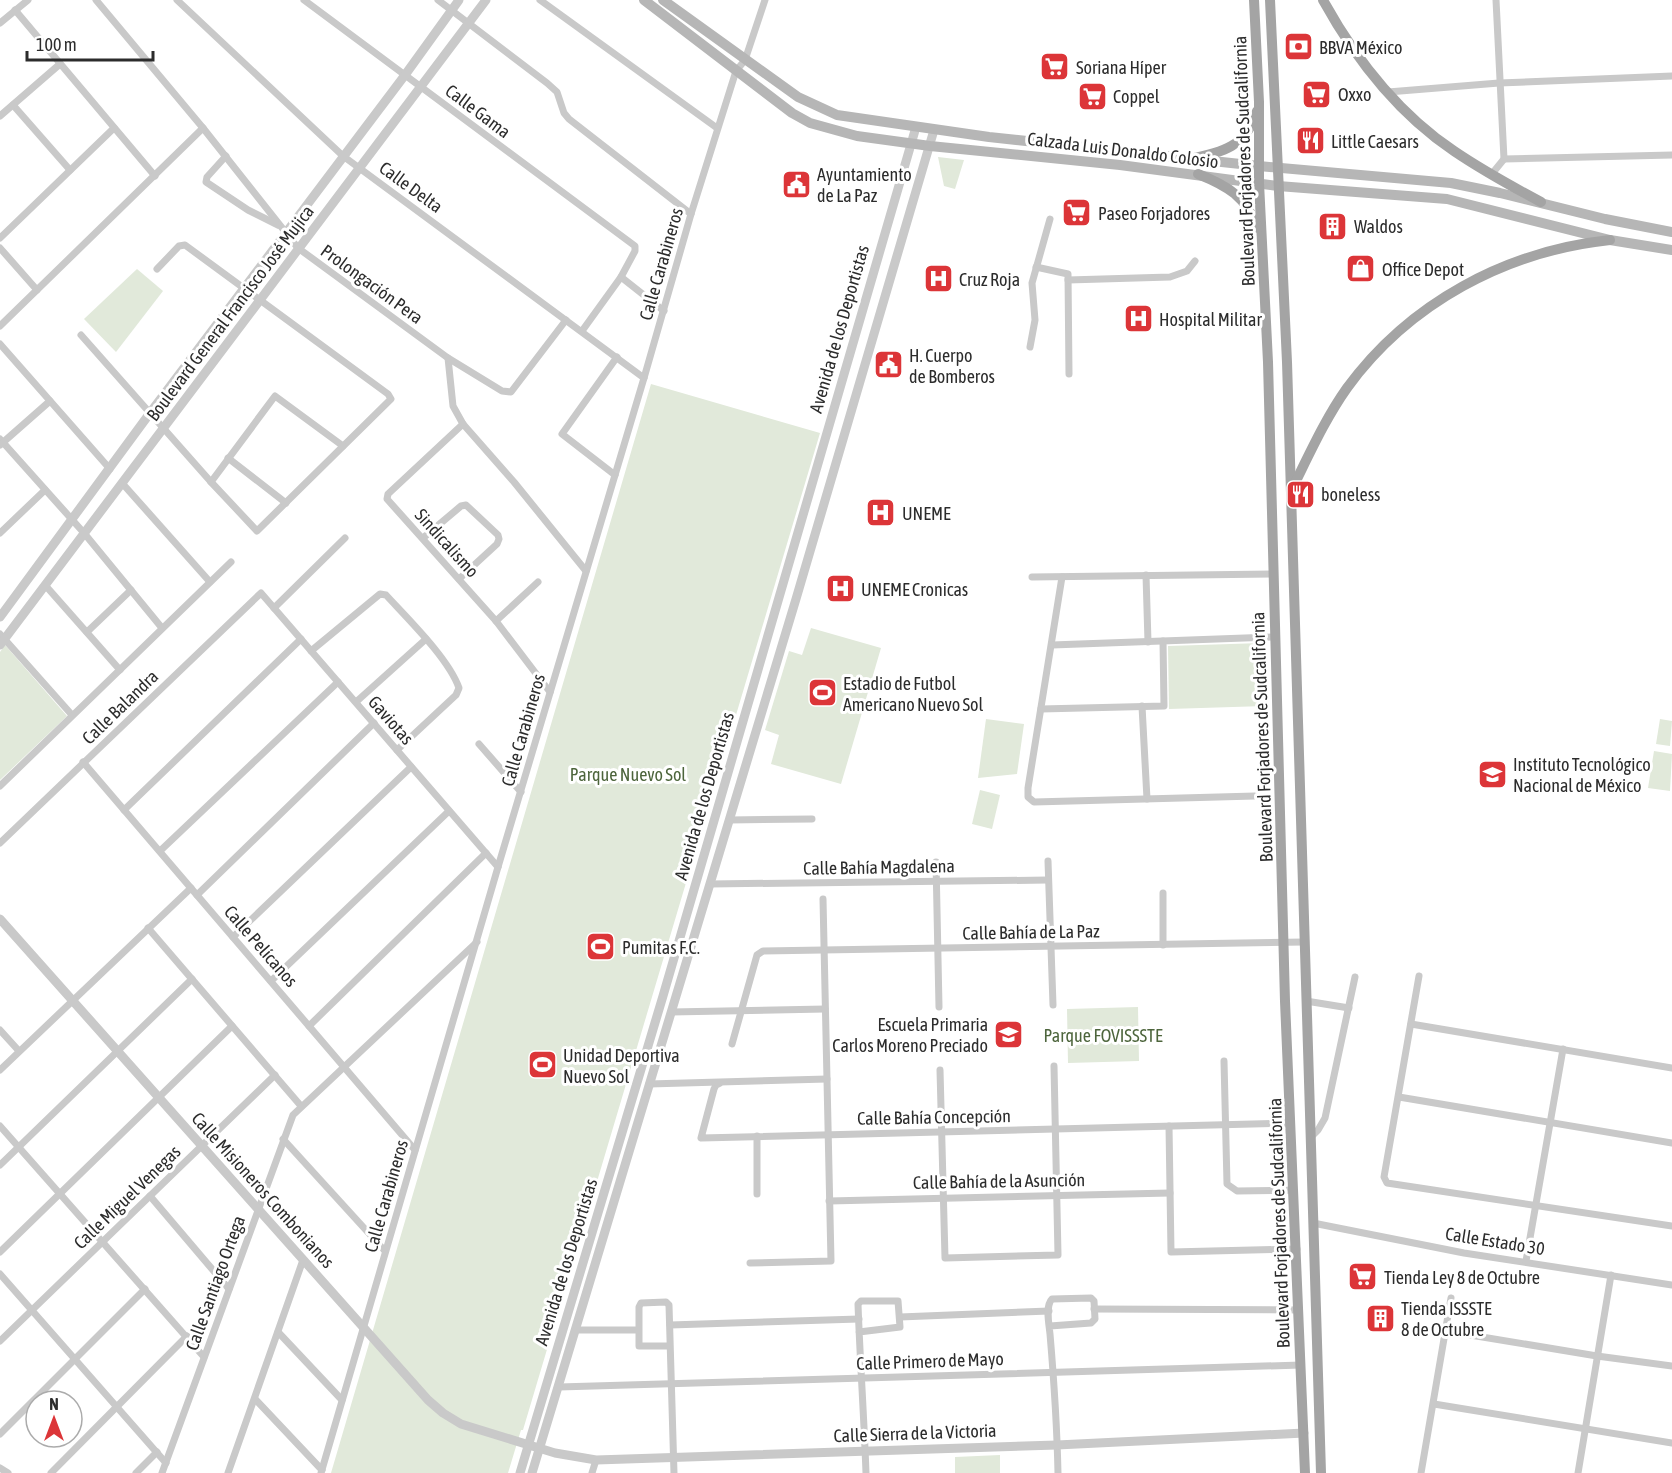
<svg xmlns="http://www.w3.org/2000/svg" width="1672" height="1473" viewBox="0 0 1672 1473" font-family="'Asap Condensed',sans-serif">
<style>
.green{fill:#e1e9da}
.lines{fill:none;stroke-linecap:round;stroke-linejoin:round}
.minor{stroke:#c9c9c9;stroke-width:7}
.tertiary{stroke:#c9c9c9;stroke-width:9}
.secondary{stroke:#b6b6b6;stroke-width:10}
.primary{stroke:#a4a4a4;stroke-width:10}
.labels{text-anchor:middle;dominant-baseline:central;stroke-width:6;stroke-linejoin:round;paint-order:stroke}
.poi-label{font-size:18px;fill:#2c2c2c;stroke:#fff;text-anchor:start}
.street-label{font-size:18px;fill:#2c2c2c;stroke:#fff}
.park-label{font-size:18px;fill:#4d653c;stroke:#fff}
</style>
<rect width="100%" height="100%" fill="#fff"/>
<!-- green -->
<g class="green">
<polygon points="938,157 964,160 955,189 944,186"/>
<polygon points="137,269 163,291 116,352 84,319"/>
<polygon points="651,384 820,433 523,1430 521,1430 508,1473 331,1473"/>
<polygon points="811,628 881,648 841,784 771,764 779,735 765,730 789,651 802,655"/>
<polygon points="1262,643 1265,706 1169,709 1168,646"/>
<polygon points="5,645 67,716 0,780 0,652"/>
<polygon points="986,719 1024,724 1017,774 978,778"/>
<polygon points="1660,719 1672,721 1670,746 1656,744"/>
<polygon points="1654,751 1672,754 1670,791 1648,788"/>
<polygon points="980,790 1000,795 992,829 972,824"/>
<polygon points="1138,1007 1139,1061 1068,1063 1067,1009"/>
<polygon points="1000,1455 1000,1473 955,1473 955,1457"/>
</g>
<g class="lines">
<!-- minor -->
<g class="minor">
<polyline points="96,0 203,128 298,248 448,358 453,406 463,424 514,482 586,571"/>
<polyline points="177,0 343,156 644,378"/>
<polyline points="304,0 635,246 635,251 621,277 582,331"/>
<polyline points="438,0 547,83 557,92 564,113 569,119 691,214"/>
<polyline points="540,0 717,128"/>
<polyline points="15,10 155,176"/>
<polyline points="0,23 28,0"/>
<polyline points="1388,92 1499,83 1672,76"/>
<polyline points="13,105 70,170"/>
<polyline points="0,116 60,64"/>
<polyline points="226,156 207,177 206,182 248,210 278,225"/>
<polyline points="1504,159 1672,155"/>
<polyline points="1491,175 1504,159 1496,0"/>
<polyline points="0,238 114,128"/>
<polyline points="0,248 37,290"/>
<polyline points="1036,267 1068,274 1069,374"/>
<polyline points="621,277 664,311"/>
<polyline points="1068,280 1170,277 1187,271 1195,261"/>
<polyline points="0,326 203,128"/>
<polyline points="81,335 211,482 257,531 391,399 388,394 185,245 179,246 157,269"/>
<polyline points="0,344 110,469"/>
<polyline points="1030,347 1035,320 1032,283 1050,219"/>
<polyline points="448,358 502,391 511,392 566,320"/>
<polyline points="463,424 388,494 387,499 496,621 550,692"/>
<polyline points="0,439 84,533 162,628"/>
<polyline points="0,445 50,401"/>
<polyline points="228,458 286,503"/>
<polyline points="615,475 562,434 617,357"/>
<polyline points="211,482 275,396 343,446"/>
<polyline points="122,483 210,582"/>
<polyline points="0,533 45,490"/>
<polyline points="423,538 461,506 466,505 498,535 499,539 497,544 459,579"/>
<polyline points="1146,575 1148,642"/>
<polyline points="1032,577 1274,574"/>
<polyline points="1062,577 1028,788 1028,797 1034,802 1255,796"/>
<polyline points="45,585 120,670"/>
<polyline points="274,608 345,538"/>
<polyline points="496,621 538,582"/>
<polyline points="87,632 131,590"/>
<polyline points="0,634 72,715"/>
<polyline points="1052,645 1275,637"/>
<path d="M311,651L380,594L386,595C408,619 449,659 459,688L456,695L397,750"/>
<polyline points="356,702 426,639"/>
<polyline points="1142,706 1147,799"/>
<polyline points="1041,709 1164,706 1163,641"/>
<polyline points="479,744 521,792"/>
<polyline points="83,762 415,1150"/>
<polyline points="0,786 231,562"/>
<polyline points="124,810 301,639"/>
<polyline points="729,820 812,819"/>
<polyline points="0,843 261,593 498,867"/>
<polyline points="160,851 338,682"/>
<polyline points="1048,861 1053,1005"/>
<polyline points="936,862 939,1007"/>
<polyline points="710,884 1048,880"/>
<polyline points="1163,893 1163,945"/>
<polyline points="197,895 374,723"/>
<polyline points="148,928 301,1106"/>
<polyline points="233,937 411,767"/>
<polyline points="1419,976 1384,1177 1387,1183 1672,1226"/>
<polyline points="271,981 449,811"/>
<polyline points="1306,1001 1349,1008"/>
<polyline points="671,1012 825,1009"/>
<polyline points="1411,1024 1672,1068"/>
<polyline points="309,1026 486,853"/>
<polyline points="0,1030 19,1051"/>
<polyline points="732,1044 757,955 763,951 1304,942"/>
<polyline points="1224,1061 1227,1184 1237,1191 1294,1190"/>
<polyline points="0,1070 191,888"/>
<polyline points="940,1070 945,1258 1058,1255 1054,1066"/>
<polyline points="720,1083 716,1085 714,1089 701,1138 1291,1123"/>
<polyline points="649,1084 827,1079"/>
<polyline points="1399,1097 1672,1143"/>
<polyline points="0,1126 204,1357"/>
<polyline points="1169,1126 1171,1252 1297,1249"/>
<polyline points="757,1136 757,1194"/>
<polyline points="1310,1138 1318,1130 1325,1118 1355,977"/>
<polyline points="283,1139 385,1251"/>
<polyline points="0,1165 192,979"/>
<polyline points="150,1196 229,1289"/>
<polyline points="829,1201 1170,1193"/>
<polyline points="1313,1223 1464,1253 1672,1285"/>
<polyline points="0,1252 232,1026"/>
<polyline points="1526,1261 1563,1049"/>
<polyline points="750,1263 831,1261 823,899"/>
<polyline points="0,1274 166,1463"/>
<polyline points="1094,1309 1299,1310"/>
<polyline points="900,1317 1049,1311"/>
<polyline points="670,1325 859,1319"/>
<path d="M1050,1326L1091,1323L1095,1319L1094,1301L1091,1298L1052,1299C1045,1306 1049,1324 1050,1334C1054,1381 1057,1427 1058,1473"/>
<polyline points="576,1330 638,1330"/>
<polyline points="1446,1331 1597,1356 1672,1366"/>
<polyline points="278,1332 342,1400"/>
<path d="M859,1332L900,1327L898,1301H861L858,1304C860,1360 864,1417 866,1473"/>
<polyline points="0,1341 275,1075"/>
<polyline points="670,1346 639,1346 639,1307 641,1303 666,1302 669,1305 674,1473"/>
<polyline points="559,1387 1301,1365"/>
<polyline points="255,1399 322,1470"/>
<polyline points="1434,1404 1672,1443"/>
<polyline points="0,1434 145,1289"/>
<polyline points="0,1468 8,1473"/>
<polyline points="51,1473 187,1336"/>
<polyline points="136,1473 157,1452"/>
<polyline points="162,1473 293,1115 477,942"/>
<polyline points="228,1473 303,1260"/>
<polyline points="321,1473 498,867 644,378 691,214 736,71 745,60 765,0"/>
<polyline points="592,1473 596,1460"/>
<polyline points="1421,1473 1451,1298"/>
<polyline points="1578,1473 1611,1275"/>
</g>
<!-- tertiary -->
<g class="tertiary">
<polyline points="0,617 150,413 405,75 459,0"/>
<polyline points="0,645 486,0"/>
<polyline points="0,919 428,1400 443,1413 461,1424 555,1453 596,1460 1057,1445 1304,1433"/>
<polyline points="520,1473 663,996 916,127"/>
<polyline points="532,1473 796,599 934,130"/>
</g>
<!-- secondary -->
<g class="secondary">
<polyline points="644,0 792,113 810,123 857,136 930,146 1120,165 1278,186 1447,199 1610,240 1672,250"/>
<polyline points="663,0 798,97 837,115 989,137 1259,166 1451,183 1500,193 1605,219 1672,232"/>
</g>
<!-- primary -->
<g class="primary">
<polyline points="1254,0 1259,102 1259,183 1268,362 1285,1001 1305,1473"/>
<polyline points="1270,0 1287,362 1321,1473"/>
<path d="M1323,0C1355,58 1399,114 1454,151C1482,170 1511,186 1541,202"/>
<path d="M1189,159C1222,153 1247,146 1257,111"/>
<path d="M1198,174C1228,186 1245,196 1258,228"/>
<path d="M1292,489C1309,455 1325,419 1347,388C1409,303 1506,251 1610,240"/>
</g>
</g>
<!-- icons -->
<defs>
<symbol id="bank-square" viewBox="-11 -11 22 22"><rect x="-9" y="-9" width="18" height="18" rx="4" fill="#dc3538" stroke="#fff"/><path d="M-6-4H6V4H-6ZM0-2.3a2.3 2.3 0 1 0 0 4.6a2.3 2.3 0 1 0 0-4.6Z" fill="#fff"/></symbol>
<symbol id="supermarket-square" viewBox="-11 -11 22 22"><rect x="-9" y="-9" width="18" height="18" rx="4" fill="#dc3538" stroke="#fff"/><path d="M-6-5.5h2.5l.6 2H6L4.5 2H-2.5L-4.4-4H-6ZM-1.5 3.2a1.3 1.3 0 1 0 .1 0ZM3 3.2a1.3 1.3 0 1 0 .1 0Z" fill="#fff"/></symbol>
<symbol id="restaurant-square" viewBox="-11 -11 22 22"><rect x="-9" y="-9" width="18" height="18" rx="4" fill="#dc3538" stroke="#fff"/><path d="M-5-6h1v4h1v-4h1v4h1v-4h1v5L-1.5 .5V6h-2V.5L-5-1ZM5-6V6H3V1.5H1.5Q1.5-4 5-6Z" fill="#fff"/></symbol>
<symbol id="civic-square" viewBox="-11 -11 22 22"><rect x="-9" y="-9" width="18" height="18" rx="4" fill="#dc3538" stroke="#fff"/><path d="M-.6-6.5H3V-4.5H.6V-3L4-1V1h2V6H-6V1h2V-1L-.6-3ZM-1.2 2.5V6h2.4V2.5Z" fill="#fff"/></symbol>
<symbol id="building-square" viewBox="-11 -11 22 22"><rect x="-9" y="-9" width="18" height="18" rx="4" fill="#dc3538" stroke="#fff"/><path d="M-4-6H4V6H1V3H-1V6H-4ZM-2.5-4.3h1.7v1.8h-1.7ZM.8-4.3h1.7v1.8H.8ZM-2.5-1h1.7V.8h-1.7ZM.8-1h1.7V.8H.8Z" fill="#fff"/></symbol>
<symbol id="shop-square" viewBox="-11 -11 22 22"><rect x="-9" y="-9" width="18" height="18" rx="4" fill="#dc3538" stroke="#fff"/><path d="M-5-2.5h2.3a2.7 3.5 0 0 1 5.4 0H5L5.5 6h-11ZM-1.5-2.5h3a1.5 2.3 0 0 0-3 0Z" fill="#fff"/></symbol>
<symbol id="hospital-square" viewBox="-11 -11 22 22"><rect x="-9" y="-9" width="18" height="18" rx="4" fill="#dc3538" stroke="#fff"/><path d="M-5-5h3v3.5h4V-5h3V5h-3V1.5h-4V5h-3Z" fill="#fff"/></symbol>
<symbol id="stadium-square" viewBox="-11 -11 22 22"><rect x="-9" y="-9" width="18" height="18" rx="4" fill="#dc3538" stroke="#fff"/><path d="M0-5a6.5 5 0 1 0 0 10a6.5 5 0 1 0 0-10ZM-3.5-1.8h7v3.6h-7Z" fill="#fff"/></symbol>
<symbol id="university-square" viewBox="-11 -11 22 22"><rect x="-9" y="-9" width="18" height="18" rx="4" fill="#dc3538" stroke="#fff"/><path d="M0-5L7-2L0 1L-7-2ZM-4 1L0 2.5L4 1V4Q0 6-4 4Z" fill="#fff"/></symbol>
<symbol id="school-square" viewBox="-11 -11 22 22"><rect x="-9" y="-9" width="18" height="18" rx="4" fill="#dc3538" stroke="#fff"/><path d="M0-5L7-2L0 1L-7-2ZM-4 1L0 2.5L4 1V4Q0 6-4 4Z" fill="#fff"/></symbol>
</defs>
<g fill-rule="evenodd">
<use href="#bank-square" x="1282" y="30" width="33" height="33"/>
<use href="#supermarket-square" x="1038" y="50" width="33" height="33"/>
<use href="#supermarket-square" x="1300" y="78" width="33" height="33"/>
<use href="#supermarket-square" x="1076" y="80" width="33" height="33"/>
<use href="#restaurant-square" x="1294" y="124" width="33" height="33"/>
<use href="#civic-square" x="780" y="168" width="33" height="33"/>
<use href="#supermarket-square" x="1060" y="196" width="33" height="33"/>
<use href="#building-square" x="1316" y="210" width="33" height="33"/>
<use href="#shop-square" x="1344" y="252" width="33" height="33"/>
<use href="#hospital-square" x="922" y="262" width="33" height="33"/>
<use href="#hospital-square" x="1122" y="302" width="33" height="33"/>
<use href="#civic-square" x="872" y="348" width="33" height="33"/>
<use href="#restaurant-square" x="1284" y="478" width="33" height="33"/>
<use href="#hospital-square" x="864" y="496" width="33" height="33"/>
<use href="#hospital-square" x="824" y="572" width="33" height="33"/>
<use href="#stadium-square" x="806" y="676" width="33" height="33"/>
<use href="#university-square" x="1476" y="758" width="33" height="33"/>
<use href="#stadium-square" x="584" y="930" width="33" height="33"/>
<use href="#school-square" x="992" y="1018" width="33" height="33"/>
<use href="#stadium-square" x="526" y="1048" width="33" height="33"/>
<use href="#supermarket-square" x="1346" y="1260" width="33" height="33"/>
<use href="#building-square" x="1364" y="1302" width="33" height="33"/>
</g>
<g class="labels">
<!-- poi labels -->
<g class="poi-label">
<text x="1319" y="47">BBVA México</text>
<text x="1076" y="67">Soriana Híper</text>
<text x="1338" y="94">Oxxo</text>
<text x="1113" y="96">Coppel</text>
<text x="1331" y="141">Little Caesars</text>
<text x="817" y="174">Ayuntamiento<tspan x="817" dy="21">de La Paz</tspan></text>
<text x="1098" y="213">Paseo Forjadores</text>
<text x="1354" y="226">Waldos</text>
<text x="1382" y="269">Office Depot</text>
<text x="959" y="279">Cruz Roja</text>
<text x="1159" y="319">Hospital Militar</text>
<text x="909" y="355">H. Cuerpo<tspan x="909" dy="21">de Bomberos</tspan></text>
<text x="1321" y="494">boneless</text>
<text x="902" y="513">UNEME</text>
<text x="861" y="589">UNEME Cronicas</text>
<text x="843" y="683">Estadio de Futbol<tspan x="843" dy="21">Americano Nuevo Sol</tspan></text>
<text x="1513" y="764">Instituto Tecnológico<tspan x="1513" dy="21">Nacional de México</tspan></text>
<text x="622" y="947">Pumitas F.C.</text>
<text x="988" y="1024" text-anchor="end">Escuela Primaria<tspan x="988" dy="21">Carlos Moreno Preciado</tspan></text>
<text x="563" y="1055">Unidad Deportiva<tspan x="563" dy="21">Nuevo Sol</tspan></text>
<text x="1384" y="1277">Tienda Ley 8 de Octubre</text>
<text x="1401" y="1308">Tienda ISSSTE<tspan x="1401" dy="21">8 de Octubre</tspan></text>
</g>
<!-- street labels -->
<g class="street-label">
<text transform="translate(478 111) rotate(37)">Calle Gama</text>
<text transform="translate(1123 150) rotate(7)">Calzada Luis Donaldo Colosio</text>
<text transform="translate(1244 161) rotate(-92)">Boulevard Forjadores de Sudcalifornia</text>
<text transform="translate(411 187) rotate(36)">Calle Delta</text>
<text transform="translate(661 264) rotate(-74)">Calle Carabineros</text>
<text transform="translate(372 284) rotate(36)">Prolongación Pera</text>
<text transform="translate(230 313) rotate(-53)">Boulevard General Francisco José Mujica</text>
<text transform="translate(839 329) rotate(-74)">Avenida de los Deportistas</text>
<text transform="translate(447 543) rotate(48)">Sindicalismo</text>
<text transform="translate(120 707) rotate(-44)">Calle Balandra</text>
<text transform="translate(391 720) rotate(49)">Gaviotas</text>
<text transform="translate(523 730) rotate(-74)">Calle Carabineros</text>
<text transform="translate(1262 737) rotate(-92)">Boulevard Forjadores de Sudcalifornia</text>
<text transform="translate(704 796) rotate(-74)">Avenida de los Deportistas</text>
<text transform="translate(879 867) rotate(-1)">Calle Bahía Magdalena</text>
<text transform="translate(1031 932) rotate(-1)">Calle Bahía de La Paz</text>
<text transform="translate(261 946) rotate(49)">Calle Pelícanos</text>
<text transform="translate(934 1117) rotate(-1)">Calle Bahía Concepción</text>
<text transform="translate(999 1181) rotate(-1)">Calle Bahía de la Asunción</text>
<text transform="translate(263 1190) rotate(48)">Calle Misioneros Combonianos</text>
<text transform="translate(386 1196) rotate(-74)">Calle Carabineros</text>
<text transform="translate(127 1197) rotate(-44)">Calle Miguel Venegas</text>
<text transform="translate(1279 1223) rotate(-92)">Boulevard Forjadores de Sudcalifornia</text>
<text transform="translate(1495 1241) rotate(9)">Calle Estado 30</text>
<text transform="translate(566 1262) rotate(-73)">Avenida de los Deportistas</text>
<text transform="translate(215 1283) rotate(-70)">Calle Santiago Ortega</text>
<text transform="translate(930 1361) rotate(-2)">Calle Primero de Mayo</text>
<text transform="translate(915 1433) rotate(-2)">Calle Sierra de la Victoria</text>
</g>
<!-- park labels -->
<g class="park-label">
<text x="628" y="774">Parque Nuevo Sol</text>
<text x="1103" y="1035">Parque FOVISSSTE</text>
</g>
</g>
<!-- north arrow -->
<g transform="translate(54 1419)"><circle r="28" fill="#ffffff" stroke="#ababab" stroke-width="1.5"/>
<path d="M0-4.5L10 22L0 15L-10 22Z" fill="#dc3538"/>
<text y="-9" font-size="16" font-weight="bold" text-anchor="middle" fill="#2c2c2c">N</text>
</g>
<!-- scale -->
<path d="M27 51v9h126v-9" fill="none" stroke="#2c2c2c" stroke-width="3"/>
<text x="36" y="51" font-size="18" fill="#2c2c2c" stroke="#ffffff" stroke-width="4.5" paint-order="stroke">100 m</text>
</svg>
